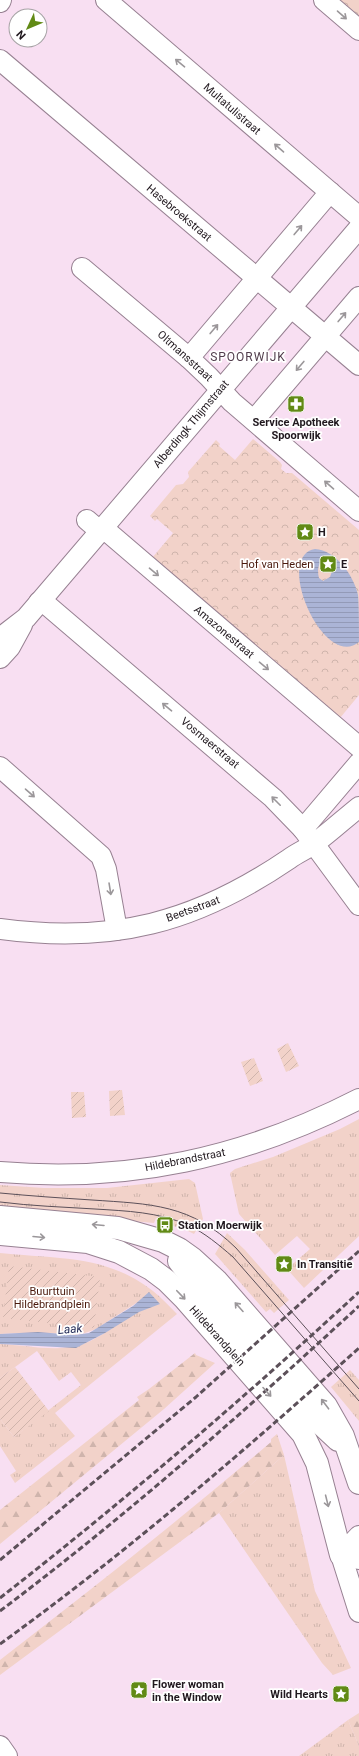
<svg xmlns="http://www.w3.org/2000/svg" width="359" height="1756" viewBox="0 0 359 1756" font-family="Roboto,sans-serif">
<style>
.grass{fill:url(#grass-tufts)}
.forest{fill:url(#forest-firs)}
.park{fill:url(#park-crowns)}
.garden{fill:url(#garden-furrows)}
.water{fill:url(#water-rules);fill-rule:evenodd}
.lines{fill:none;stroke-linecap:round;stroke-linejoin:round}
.minor-casing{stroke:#978192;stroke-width:22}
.major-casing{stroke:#978192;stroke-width:24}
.minor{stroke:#fff;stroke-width:20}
.major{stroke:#fff;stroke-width:22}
.tram{stroke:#5c5059;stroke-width:1}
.rail{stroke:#5c5059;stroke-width:3;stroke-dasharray:6 3;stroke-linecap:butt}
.oneway{stroke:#9b979a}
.labels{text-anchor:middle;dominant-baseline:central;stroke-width:3.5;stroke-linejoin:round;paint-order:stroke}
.street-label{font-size:11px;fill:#20181e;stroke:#fff}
.poi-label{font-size:11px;font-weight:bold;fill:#20181e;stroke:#fff;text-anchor:start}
.park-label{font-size:11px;fill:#4a190c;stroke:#fff}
.neighbourhood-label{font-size:12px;letter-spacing:1px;fill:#513d4c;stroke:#fff}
.water-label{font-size:12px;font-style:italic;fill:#262e59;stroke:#fff}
</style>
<defs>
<pattern id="grass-tufts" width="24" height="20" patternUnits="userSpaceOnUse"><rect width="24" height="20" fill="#f2d2c9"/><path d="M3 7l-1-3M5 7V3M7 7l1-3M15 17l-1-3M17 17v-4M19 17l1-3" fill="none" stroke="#cfb4ac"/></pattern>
<pattern id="forest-firs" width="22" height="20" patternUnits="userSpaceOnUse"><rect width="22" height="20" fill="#f2d2c9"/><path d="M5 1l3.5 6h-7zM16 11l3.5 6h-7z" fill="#cfb4ac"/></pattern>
<pattern id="park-crowns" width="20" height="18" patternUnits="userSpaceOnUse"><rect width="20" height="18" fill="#f2d2c9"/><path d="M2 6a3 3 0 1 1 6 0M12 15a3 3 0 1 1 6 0" fill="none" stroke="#cfb4ac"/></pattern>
<pattern id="garden-furrows" width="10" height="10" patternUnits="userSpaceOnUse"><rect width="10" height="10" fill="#f2d2c9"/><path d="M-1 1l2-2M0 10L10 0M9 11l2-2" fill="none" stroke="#cfb4ac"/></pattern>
<pattern id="water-rules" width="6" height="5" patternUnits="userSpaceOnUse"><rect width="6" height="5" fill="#abb4d6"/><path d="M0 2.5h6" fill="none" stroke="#939ab7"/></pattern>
</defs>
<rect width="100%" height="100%" fill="#f8dff2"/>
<!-- grass -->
<g class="grass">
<polygon points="359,1119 359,1236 304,1288 287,1269 310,1249 297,1236 275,1255 239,1214 230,1173 235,1169 273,1157 340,1129"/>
<polygon points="189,1179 195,1183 203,1219 194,1234 178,1226 176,1227 156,1218 154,1223 0,1209 0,1185 44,1188 107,1188"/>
<polygon points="227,1233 245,1250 289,1300 274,1313 270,1309 266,1312 216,1255 215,1254"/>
<path d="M0,1253C55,1259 106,1254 153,1291C162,1298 169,1306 177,1314L55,1413L75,1436L15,1483L10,1475L16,1471L0,1446V1419L14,1437L81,1385L71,1372L59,1381L37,1351L0,1378V1344C24,1345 60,1353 83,1344C110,1334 131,1310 159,1304L144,1298L96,1329L85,1333L75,1335L38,1332L0,1334Z"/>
<polygon points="350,1370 359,1380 359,1421 331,1387"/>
<polygon points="284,1455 315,1591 351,1668 333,1675 322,1663 219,1513"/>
<polygon points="348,1720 359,1746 359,1756 299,1756"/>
</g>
<!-- forest -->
<g class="forest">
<polygon points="195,1353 196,1355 215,1363 164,1409 0,1544 0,1510 139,1400 137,1397 149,1389"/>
<path d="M277,1434L284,1455L219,1513L0,1675V1660C92,1589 183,1517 271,1442V1439Z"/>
<polygon points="359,1713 359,1746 348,1720"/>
</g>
<!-- park -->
<g class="park">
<polygon points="331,0 359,0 359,24"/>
<polygon points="253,439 280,462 282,465 281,469 286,473 292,473 359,530 359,695 340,718 277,666 278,664 273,660 271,661 152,558 173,533 157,519 155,521 150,516 176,485 183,484 189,477 188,472 216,440 220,444 219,446 235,460"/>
</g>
<!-- garden -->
<g class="garden">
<polygon points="288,1043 299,1066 286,1072 277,1049"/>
<polygon points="254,1058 263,1081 250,1086 241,1062"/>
<polygon points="122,1090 125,1115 110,1116 109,1091"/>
<polygon points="71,1092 84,1092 86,1117 72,1118"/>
<polygon points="9,1266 100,1277 94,1328 3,1318"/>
<polygon points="15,1367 49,1411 14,1437 0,1419 0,1378"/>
</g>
<!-- water -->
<g class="water">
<path d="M315,549C336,550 354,576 358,595C359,607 359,628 359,642C324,671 273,556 315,549ZM324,559L331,561L333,568L330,577L323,581L319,578C317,570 318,563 324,559Z"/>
<polygon points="149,1292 160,1304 139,1312 105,1333 76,1348 0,1344 0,1334 38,1332 75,1335 89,1333 133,1306"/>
</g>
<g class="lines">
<defs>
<g id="minor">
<polyline points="106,0 359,217"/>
<polyline points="324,0 359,30"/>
<polyline points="0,2 1,0"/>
<polyline points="0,60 359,365"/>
<polyline points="82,268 189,358 209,377 232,402 359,511"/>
<polyline points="189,358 330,192"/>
<polyline points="254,420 359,297"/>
<polyline points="87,520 94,526 109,533 359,747"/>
<polyline points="39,602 47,605 54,611 273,798 303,829 359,905"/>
<polyline points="0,638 26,618 359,228"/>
<polyline points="0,658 10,647 22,625"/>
<polyline points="0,767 101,856 106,869 117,930"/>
<polyline points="303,829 359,763"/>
<path d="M0,929C113,944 195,923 289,859C297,853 307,849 315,843C330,832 344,819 359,807"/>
<path d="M0,1172C129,1183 244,1158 359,1099"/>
<polyline points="359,1536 341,1555 359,1612"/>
<polyline points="0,1746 7,1756"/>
</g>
<g id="major">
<polyline points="0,1217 118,1228 163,1241 179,1249 193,1259 216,1280 326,1406 343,1436 359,1483"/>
<polyline points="0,1234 88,1242 119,1252 151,1269 167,1281 185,1299 303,1434 317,1463 341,1555 359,1558"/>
<polyline points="179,1261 208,1298 308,1412 338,1440"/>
</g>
</defs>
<!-- minor casing -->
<use href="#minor" class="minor-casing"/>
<!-- major casing -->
<use href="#major" class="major-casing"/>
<!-- minor -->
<use href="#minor" class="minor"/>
<!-- major -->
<use href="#major" class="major"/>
<!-- tram -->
<g class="tram">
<path d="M0,1193C31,1196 61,1198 92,1200C151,1204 191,1204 236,1248L359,1389"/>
<path d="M0,1202C31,1206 63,1207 95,1209C127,1211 158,1212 188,1225C205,1233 219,1245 233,1257L359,1401"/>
</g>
<!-- rail -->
<g class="rail">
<polyline points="0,1560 196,1397 359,1251"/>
<path d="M0,1598C124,1501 243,1399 359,1292"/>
<path d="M0,1611C125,1517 244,1412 359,1306"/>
<path d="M0,1644C126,1553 243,1452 359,1348"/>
</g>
</g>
<!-- one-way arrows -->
<defs><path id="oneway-shaft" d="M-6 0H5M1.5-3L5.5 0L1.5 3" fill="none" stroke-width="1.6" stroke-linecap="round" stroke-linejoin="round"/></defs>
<g class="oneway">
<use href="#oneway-shaft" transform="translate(342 15) rotate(41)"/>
<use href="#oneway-shaft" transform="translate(180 63) rotate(-140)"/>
<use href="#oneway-shaft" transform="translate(279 148) rotate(-139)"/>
<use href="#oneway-shaft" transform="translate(298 230) rotate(-50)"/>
<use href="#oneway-shaft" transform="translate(342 317) rotate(-50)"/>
<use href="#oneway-shaft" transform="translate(214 329) rotate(-50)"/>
<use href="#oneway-shaft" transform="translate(300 366) rotate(130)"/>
<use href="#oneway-shaft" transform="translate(329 485) rotate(-139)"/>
<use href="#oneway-shaft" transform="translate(154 572) rotate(40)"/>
<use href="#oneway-shaft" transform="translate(264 666) rotate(40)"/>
<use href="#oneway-shaft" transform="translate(167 707) rotate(-140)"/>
<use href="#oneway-shaft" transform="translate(30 793) rotate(41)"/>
<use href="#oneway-shaft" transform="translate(276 801) rotate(-135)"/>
<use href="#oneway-shaft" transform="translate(110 889) rotate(81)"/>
<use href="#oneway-shaft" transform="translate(98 1225) rotate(-175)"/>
<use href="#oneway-shaft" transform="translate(39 1237) rotate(5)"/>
<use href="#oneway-shaft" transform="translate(181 1295) rotate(46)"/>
<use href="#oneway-shaft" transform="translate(239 1307) rotate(-132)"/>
<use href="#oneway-shaft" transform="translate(267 1392) rotate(48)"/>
<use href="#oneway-shaft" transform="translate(325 1404) rotate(-127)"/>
<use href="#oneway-shaft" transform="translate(327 1501) rotate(76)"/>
</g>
<!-- icons -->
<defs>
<symbol id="pharmacy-square" viewBox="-11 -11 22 22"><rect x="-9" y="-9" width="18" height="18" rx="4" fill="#618a15" stroke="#fff"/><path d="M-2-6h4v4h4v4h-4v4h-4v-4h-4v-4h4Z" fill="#fff"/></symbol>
<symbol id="sight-square" viewBox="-11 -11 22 22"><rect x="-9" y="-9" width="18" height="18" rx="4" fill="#618a15" stroke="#fff"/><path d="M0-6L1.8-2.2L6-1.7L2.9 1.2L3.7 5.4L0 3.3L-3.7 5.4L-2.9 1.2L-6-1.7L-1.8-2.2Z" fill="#fff"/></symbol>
<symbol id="bus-square" viewBox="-11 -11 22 22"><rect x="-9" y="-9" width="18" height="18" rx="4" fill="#618a15" stroke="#fff"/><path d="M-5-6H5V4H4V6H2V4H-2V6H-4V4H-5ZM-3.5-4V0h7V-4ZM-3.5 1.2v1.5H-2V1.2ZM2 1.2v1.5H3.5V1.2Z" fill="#fff"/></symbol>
</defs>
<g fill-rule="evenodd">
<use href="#pharmacy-square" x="286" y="394" width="20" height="20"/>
<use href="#sight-square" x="295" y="522" width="20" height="20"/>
<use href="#sight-square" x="318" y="554" width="20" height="20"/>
<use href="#bus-square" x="155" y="1215" width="20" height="20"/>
<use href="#sight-square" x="274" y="1254" width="20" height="20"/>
<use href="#sight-square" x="129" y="1680" width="20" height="20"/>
<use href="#sight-square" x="331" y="1684" width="20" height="20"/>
</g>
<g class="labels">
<!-- street labels -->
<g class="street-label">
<text transform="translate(232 109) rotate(41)">Multatulistraat</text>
<text transform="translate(179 213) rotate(40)">Hasebroekstraat</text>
<text transform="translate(185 356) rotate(42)">Oltmansstraat</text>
<text transform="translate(191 424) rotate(-50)">Alberdingk Thijmstraat</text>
<text transform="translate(224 632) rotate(40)">Amazonestraat</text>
<text transform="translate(210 743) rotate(40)">Vosmaerstraat</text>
<text transform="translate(193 909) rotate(-20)">Beetsstraat</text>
<text transform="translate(185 1160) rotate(-11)">Hildebrandstraat</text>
<text transform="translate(217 1336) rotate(48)">Hildebrandplein</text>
</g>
<!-- poi labels -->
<g class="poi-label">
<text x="296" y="422" text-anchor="middle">Service Apotheek<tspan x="296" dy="13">Spoorwijk</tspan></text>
<text x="318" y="532">H</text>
<text x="341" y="564">E</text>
<text x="178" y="1225">Station Moerwijk</text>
<text x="297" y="1264">In Transitie</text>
<text x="152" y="1684">Flower woman<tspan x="152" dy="13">in the Window</tspan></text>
<text x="328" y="1694" text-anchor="end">Wild Hearts</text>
</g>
<!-- park labels -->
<g class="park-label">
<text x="277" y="564">Hof van Heden</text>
<text x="52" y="1291">Buurttuin<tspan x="52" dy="13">Hildebrandplein</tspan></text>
</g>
<!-- neighbourhood labels -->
<g class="neighbourhood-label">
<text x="248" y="357">SPOORWIJK</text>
</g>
<!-- water labels -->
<g class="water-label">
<text transform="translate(70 1329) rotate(-5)">Laak</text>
</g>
</g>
<!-- north arrow -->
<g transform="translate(28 28) rotate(226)"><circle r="19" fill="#ffffff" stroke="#a6a3a5"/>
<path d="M0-3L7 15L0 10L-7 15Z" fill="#618a15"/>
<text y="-6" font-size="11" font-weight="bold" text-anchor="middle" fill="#20181e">N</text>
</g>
</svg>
